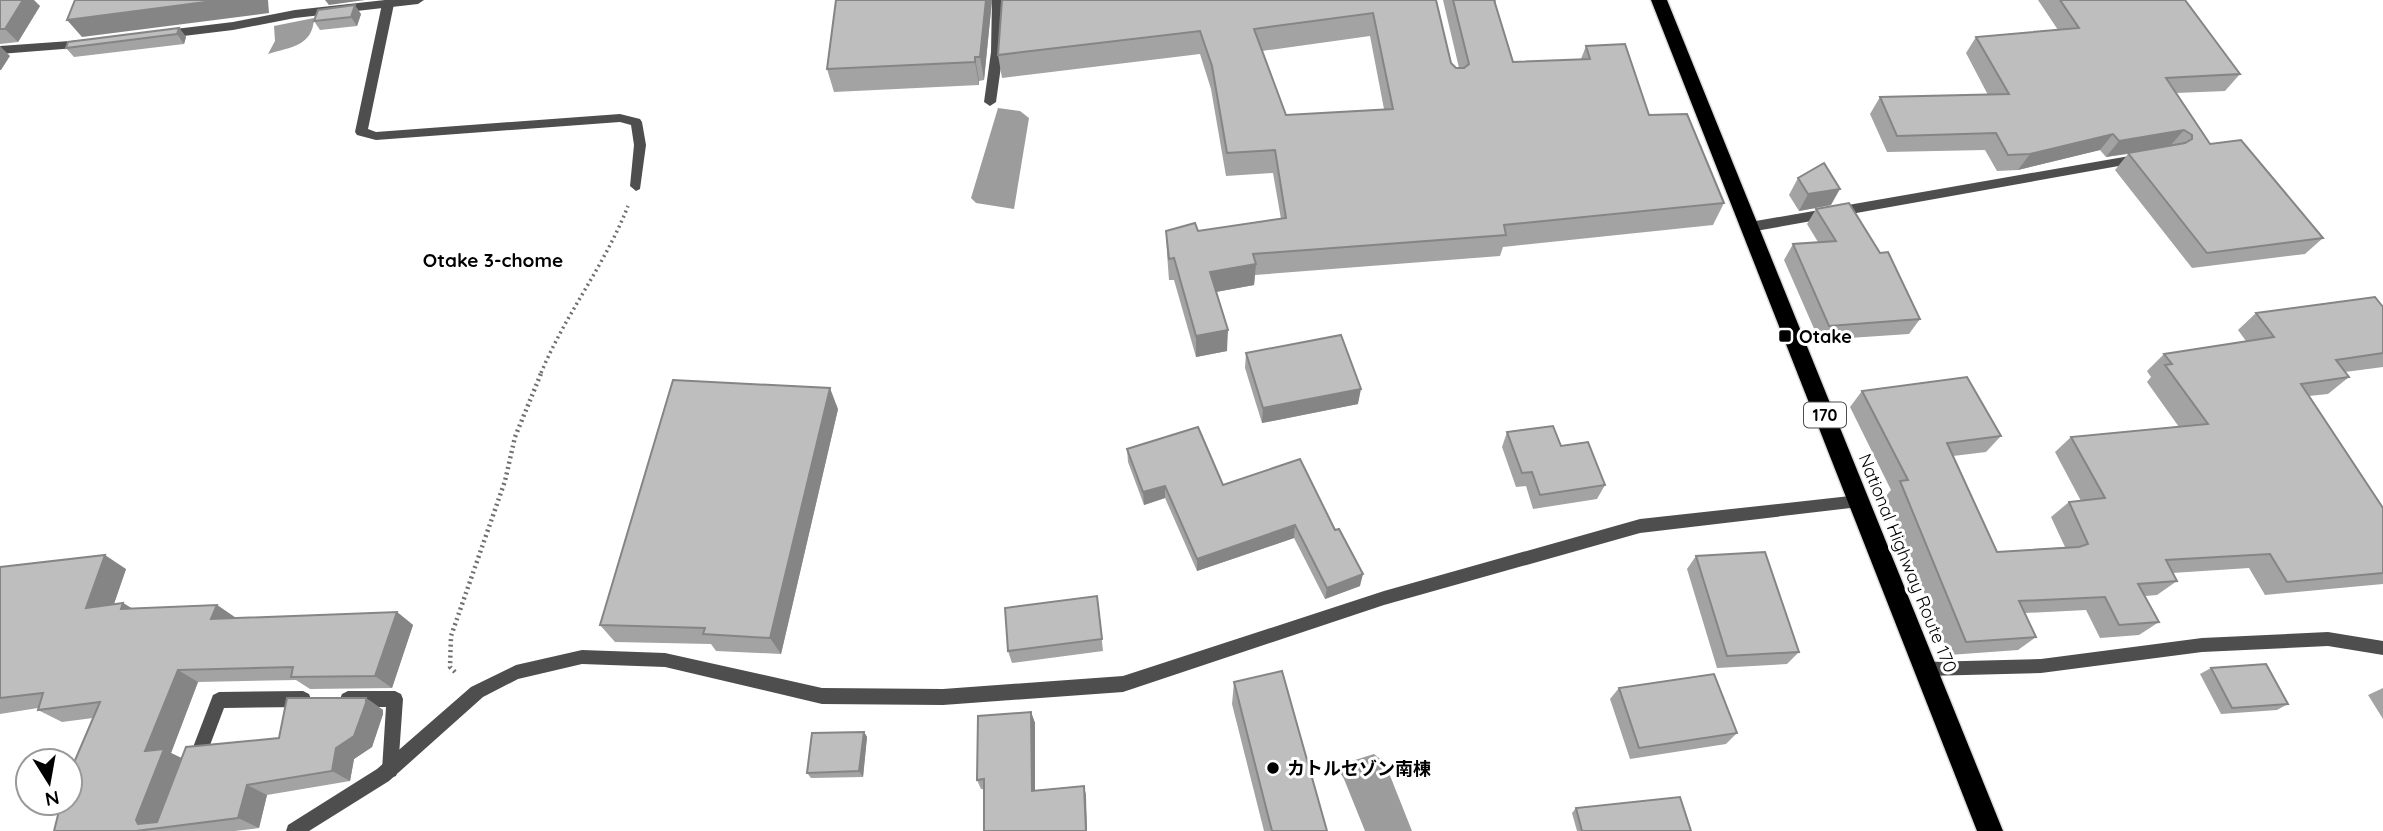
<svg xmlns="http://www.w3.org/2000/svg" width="2383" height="831" viewBox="0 0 2383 831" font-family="Quicksand,'Noto Sans JP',sans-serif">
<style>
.water{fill:#9c9c9c}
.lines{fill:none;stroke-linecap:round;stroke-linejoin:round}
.highway-casing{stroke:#dbdbdb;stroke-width:3}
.path-far1{stroke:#707070;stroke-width:3.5;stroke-dasharray:2 3.5;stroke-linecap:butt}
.path{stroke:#707070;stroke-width:4.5;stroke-dasharray:2 3.5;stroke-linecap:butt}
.lane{fill:#4e4e4e;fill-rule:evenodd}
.street{fill:#4e4e4e;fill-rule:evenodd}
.highway{fill:#000;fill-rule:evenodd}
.wall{fill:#a3a3a3;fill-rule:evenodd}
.shaded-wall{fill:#858585}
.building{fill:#bebebe;stroke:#858585;stroke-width:2;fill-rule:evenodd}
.poi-dot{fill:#000;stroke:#fff;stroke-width:2.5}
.labels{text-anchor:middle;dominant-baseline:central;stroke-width:6;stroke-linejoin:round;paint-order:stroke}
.shield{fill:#fff;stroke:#4c4c4c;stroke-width:2}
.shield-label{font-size:16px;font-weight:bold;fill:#000}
.poi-label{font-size:18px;font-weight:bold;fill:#000;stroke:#fff;text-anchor:start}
.street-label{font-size:18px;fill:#000;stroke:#fff}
.neighbourhood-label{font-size:19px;font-weight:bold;fill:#000;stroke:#fff}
</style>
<rect width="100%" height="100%" fill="#fff"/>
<!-- water -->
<g class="water">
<path d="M314,18C313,46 291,47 268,54L275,41L274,26Z"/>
<polygon points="998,108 1020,111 1029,118 1014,209 976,203 971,198"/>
<polygon points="1374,754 1385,763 1412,831 1365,831 1344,779 1336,766"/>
</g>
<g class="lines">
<defs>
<polygon id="highway" points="1651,0 1667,0 2003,831 1977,831"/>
</defs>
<!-- highway casing -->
<use href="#highway" class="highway-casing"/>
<!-- path-far1 -->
<path class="path-far1" d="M541,373C565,315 605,265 628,206"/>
<!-- path -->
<polyline class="path" points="455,672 450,667 451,636 505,481 515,437 542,371"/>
<!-- lane -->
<g class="lane">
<polygon points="388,0 394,4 368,129 376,132 620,114 640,119 642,122 646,145 640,189 636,191 630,186 634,145 631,125 620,122 376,140 357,135 355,132 382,4"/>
<polygon points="992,0 1004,0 1003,52 996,102 990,106 984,102 991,52"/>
<polygon points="303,691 309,694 311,699 309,704 303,707 224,708 201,769 195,771 189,769 187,763 213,695 219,692"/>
<polygon points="348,691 395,691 401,694 403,699 398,770 396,776 390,778 384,776 382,770 386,707 348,707 342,704 340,699 342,694"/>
</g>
<!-- street -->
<g class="street">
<polygon points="385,0 424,0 418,4 295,18 233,30 167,38 161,34 167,30 233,22 295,10"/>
<polygon points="84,40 90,44 88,47 0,54 0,46"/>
<polygon points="2141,154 2147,158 2141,162 1750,232 1744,227 1750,222"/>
<polygon points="1859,495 1864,496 1866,501 1864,506 1859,507 1640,533 1384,605 1123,692 943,705 822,704 665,667 582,664 518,679 483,697 389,781 309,831 286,831 288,825 377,769 471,687 516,665 582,650 665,653 822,688 943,689 1123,676 1384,591 1640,519"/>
<polygon points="2328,632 2383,641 2383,655 2328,646 2202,652 2041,673 1926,676 1920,674 1918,669 1920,664 1926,662 2041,659 2202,638"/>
</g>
<!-- highway -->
<use href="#highway" class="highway"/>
</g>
<!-- wall -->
<g class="wall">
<polygon points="0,0 40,6 18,42 0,44"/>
<polygon points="992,0 984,80 979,81 979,85 834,92 827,69"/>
<path d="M1436,0L1451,63L1456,68H1459L1443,0H1496L1495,5L1513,62L1581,59L1586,46L1649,115L1724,203L1713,225L1503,247L1500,256L1255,275L1254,285L1216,292L1227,351L1196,357L1174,280H1169L1167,253L1166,231H1198L1281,219L1273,173L1226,176L1211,89L1200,54L1002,78L998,55ZM1370,36L1384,109L1286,115L1262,51Z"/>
<polygon points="2038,0 2185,0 2240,74 2225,91 2176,93 2210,144 2323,238 2305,254 2192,268 2115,170 2128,154 2106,157 2100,150 2018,170 1997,171 1985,150 1887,152 1870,114 1880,97 1988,95 1966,53 1976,37 2058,30"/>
<polygon points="361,14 357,26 320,30 314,21"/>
<polygon points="179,28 186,37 184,44 74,57 66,48"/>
<polygon points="1798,178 1831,205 1799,211 1789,195"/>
<polygon points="1816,209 1920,319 1909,334 1819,340 1784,260 1793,244 1818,242 1807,224"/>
<polygon points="2383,307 2383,367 2345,372 2349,377 2328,394 2309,396 2383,508 2383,584 2265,595 2249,568 2172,573 2177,581 2157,595 2145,596 2159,622 2139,635 2100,638 2086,610 2025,613 2036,637 2018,650 1949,655 1886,496 1891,490 1850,407 1862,391 2001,436 1986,452 1953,456 1997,552 2065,547 2051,517 2069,502 2081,501 2055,452 2071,437 2179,427 2147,382 2151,377 2147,371 2164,354 2246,341 2238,330 2256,313"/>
<polygon points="1246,353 1358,404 1262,423 1245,368"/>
<polygon points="838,409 781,654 716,651 711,644 615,642 600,625"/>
<polygon points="1507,432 1561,446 1605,485 1597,499 1533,509 1526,486 1516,487 1502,447"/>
<polygon points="1127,449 1223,485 1300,459 1360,586 1325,599 1294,538 1197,571 1165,498 1144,505 1128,462"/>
<polygon points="1696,556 1799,652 1787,664 1717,668 1687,569"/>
<polygon points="0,567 126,569 114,604 123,603 132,609 217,605 236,618 397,612 413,625 392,688 310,689 296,680 198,682 171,753 182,758 279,738 366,698 383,710 383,714 372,747 354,759 350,781 267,795 259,828 235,831 54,831 93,718 62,722 38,710 38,708 0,714"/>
<polygon points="1097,596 1103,651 1012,663 1008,651"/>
<polygon points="2211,668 2288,704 2277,710 2221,714 2200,674"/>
<polygon points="1234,682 1327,831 1264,831 1232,704"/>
<polygon points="1619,688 1737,733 1726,744 1630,759 1610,699"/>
<polygon points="2383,688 2383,719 2368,695"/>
<polygon points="1031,712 1035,723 1035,791 1084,786 1086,796 981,789 977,780"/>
<polygon points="864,732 867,737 863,777 811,778 807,773"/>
<polygon points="1576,808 1691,831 1577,831 1572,813"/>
</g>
<!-- shaded-wall -->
<g class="shaded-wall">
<polygon points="23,0 34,0 40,6 18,42 5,29"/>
<polygon points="221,0 268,0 269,13 82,37 67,20"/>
<polygon points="325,0 365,0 329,5"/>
<polygon points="986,0 992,0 984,80 980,57"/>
<polygon points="355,5 361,14 357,26 351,17"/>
<polygon points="179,28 186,37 184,44 177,34"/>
<polygon points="0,46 10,56 1,70 0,70"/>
<polygon points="975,57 979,81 979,85 975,62"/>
<polygon points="2184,130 2170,146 2106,157 2119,141"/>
<polygon points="2113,134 2100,150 2018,170 2030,154"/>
<polygon points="1840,189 1831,205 1799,211 1808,194"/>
<polygon points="1256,264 1254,285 1210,293 1210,272"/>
<polygon points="1228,330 1227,351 1196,357 1196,336"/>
<polygon points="830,388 838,409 781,654 770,638"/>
<polygon points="1361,389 1358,404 1262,423 1263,408"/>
<polygon points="1165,486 1165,498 1144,505 1143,492"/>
<polygon points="1295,525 1294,538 1197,571 1197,559"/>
<polygon points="105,555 126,569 108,621 86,608"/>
<polygon points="1363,574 1360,586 1325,599 1327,588"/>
<polygon points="123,603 145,616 121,609"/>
<polygon points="217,605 236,618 211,619"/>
<polygon points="397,612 413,625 392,688 375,676"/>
<polygon points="178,670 198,682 171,753 185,760 159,828 138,824 136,820 145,751"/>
<polygon points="366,698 383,710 383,714 372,747 354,759 350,781 332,771 336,748"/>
<polygon points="1031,712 1035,723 1035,801 1032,791"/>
<polygon points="864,732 867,737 863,777 859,771"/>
<polygon points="247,785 267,795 259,828 238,818"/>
<polygon points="1084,786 1086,796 1087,831 1086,831"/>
</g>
<!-- building -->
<g class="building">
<polygon points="0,0 23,0 5,29 0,29"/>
<polygon points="75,0 221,0 67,20"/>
<polygon points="836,0 986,0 980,57 975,57 975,62 827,69"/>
<path d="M1002,0H1436L1451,63L1456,68H1464L1469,64L1453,0H1494L1513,62L1590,59L1586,46L1625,44L1649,115L1687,114L1724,203L1504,225L1506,235L1253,254L1256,264L1210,272L1228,330L1196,336L1174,258L1169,259L1166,231L1195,223L1198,231L1286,218L1275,150L1227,153L1212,66L1200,31L998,55ZM1373,13L1393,109L1286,115L1254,29Z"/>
<polygon points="2060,0 2185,0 2240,74 2166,78 2210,144 2241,140 2323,238 2207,253 2128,153 2185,143 2192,139 2192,135 2184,130 2119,141 2113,134 2030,154 2008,155 1996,133 1897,136 1880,97 2009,94 1976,37 2079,28"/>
<polygon points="355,5 351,17 314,21 318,10"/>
<polygon points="179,28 177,34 66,48 68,42"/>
<polygon points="1824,163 1840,189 1808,194 1798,178"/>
<polygon points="1849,203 1880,253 1888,252 1920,319 1829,326 1793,244 1836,241 1816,209"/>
<polygon points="2375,297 2383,307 2383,353 2336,360 2349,377 2301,384 2383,508 2383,573 2287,582 2270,554 2166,560 2177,581 2138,584 2159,622 2119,625 2105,597 2019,601 2036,637 1966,642 1900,481 1908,480 1862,391 1967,377 2001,436 1947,443 1997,552 2079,547 2088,544 2069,502 2105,498 2071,437 2208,424 2165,365 2172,364 2164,354 2274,337 2256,313"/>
<polygon points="1341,335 1361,389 1263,408 1246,353"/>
<polygon points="673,380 830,388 770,638 703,634 705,628 600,625"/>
<polygon points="1553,426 1561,446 1588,442 1605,485 1540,495 1532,472 1522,473 1507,432"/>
<polygon points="1198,427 1223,485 1300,459 1335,530 1339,529 1363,574 1327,588 1295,525 1197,559 1165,486 1143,492 1127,449"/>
<polygon points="1765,552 1799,652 1727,656 1696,556"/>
<polygon points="105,555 86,608 123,603 121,609 217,605 211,619 397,612 375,676 291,677 293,667 178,670 145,751 164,749 136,820 138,824 157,822 186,747 279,738 287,698 366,698 366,703 354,736 336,748 332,771 247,785 238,818 136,831 54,831 61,803 70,803 70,772 100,702 38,710 43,693 0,698 0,567"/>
<polygon points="1097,596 1102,639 1008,651 1005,608"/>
<polygon points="2266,664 2288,704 2232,708 2211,668"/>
<polygon points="1282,671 1327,831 1272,831 1234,682"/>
<polygon points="1714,674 1737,733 1639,748 1619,688"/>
<polygon points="1031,712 1032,791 1084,786 1086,831 984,831 984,779 977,780 978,716"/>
<polygon points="864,732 859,771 807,773 812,733"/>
<polygon points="1680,797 1691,831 1582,831 1576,808"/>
</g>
<!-- markers -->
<g class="poi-dot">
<rect x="1778" y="329" width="14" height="14" rx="3.5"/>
<circle cx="1273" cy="768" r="7"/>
</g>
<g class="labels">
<!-- shield labels -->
<rect class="shield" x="1804" y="402.5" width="42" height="25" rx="5"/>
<g class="shield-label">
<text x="1825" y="415">170</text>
</g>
<!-- poi labels -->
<g class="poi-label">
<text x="1799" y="336">Otake</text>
<text x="1287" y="768">カトルセゾン南棟</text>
</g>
<!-- street labels -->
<g class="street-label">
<text transform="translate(1908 563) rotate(68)">National Highway Route 170</text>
</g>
<!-- neighbourhood labels -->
<g class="neighbourhood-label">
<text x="493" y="260">Otake 3-chome</text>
</g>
</g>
<!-- north arrow -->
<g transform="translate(49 782) rotate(169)"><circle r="33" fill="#ffffff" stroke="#999999" stroke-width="2"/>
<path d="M0-5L12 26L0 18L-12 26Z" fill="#000000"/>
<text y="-10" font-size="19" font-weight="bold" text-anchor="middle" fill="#000000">N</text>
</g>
</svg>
